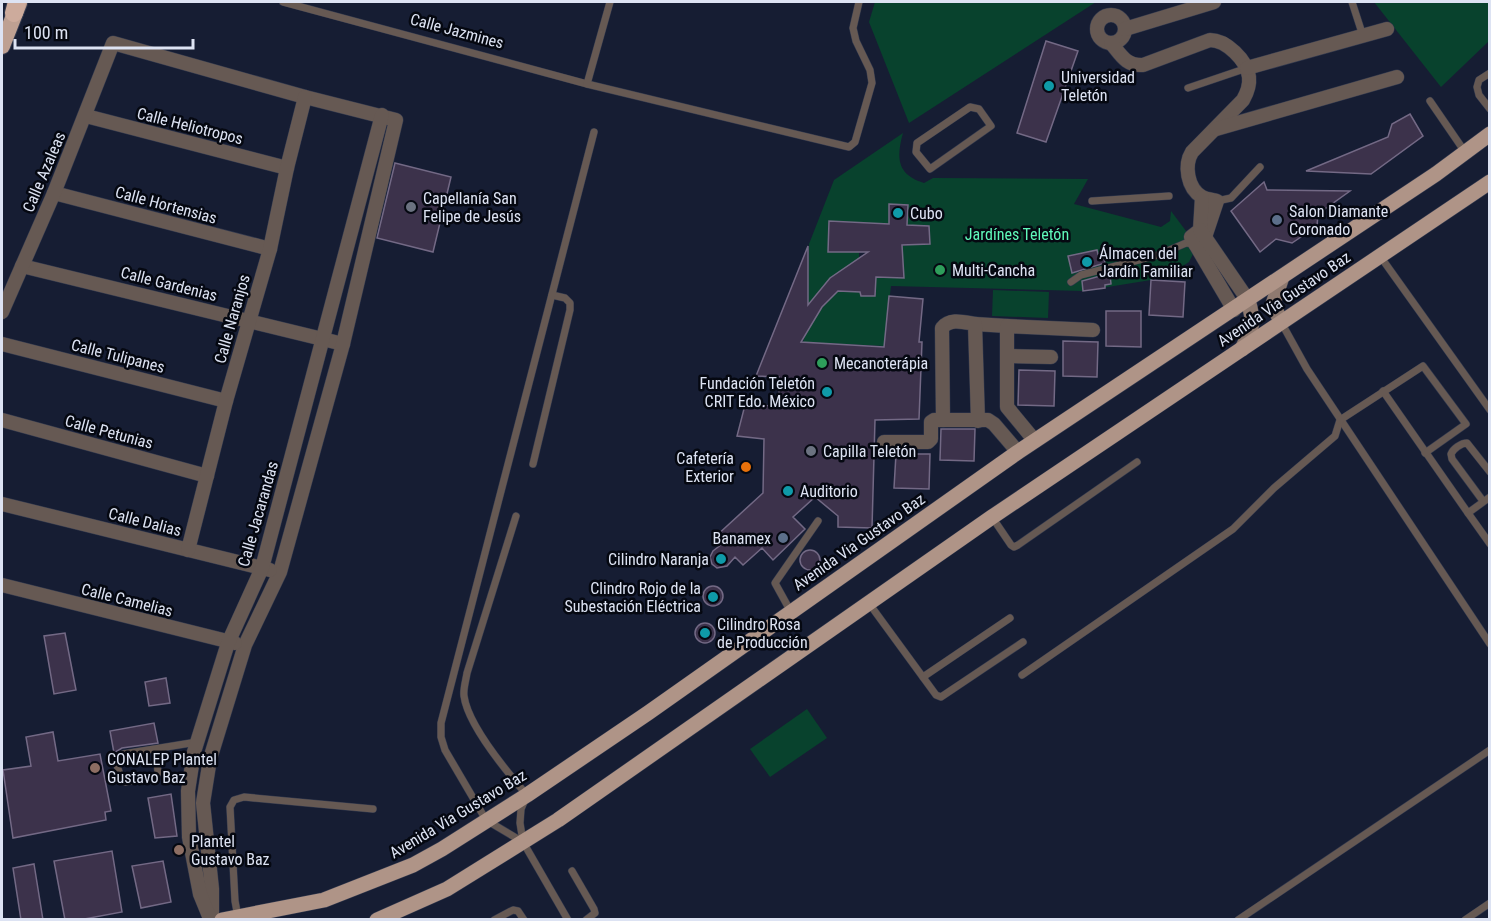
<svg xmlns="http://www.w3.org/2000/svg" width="1491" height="921" viewBox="0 0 1491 921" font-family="'Roboto Condensed',sans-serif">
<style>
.green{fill:#08422d}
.building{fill:#3c324b;stroke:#736985;stroke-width:1.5}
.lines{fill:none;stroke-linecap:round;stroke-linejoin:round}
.service-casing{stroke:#32394e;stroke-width:8}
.minor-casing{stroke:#32394e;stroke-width:15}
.secondary-casing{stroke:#32394e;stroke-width:16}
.primary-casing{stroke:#32394e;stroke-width:16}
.trunk-casing{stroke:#32394e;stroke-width:18}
.motorway-casing{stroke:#32394e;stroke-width:20}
.service{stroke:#665953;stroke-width:7}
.minor{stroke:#665953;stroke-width:14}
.secondary{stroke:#8f7a70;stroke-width:15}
.primary{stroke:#af9487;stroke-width:15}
.trunk{stroke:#bea092;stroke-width:16}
.motorway{stroke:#cdab9c;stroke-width:18}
.culture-dot{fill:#0f9aa8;stroke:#050811;stroke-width:2}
.worship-dot{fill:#6b7280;stroke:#050811;stroke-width:2}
.service-dot{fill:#5c6f8a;stroke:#050811;stroke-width:2}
.leisure-dot{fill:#2e9e5b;stroke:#050811;stroke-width:2}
.food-dot{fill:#e8710a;stroke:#050811;stroke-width:2}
.education-dot{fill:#8d6e63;stroke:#050811;stroke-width:2}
.labels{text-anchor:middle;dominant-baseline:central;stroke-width:5;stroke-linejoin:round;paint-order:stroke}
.street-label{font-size:16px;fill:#dde3f3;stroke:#050811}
.poi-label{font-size:16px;fill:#dde3f3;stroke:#050811;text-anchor:start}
.park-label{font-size:16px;fill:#60fabb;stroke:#050811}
</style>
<rect width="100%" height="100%" fill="#161d33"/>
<!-- green -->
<g class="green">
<polygon points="875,2 1096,2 909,123 869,22"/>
<polygon points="1374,2 1489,2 1489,41 1441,87"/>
<path d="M903,133C896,158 897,175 924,183L933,178L1088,179L1074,204L1161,227L1170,221L1171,211L1186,231L1194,252L1189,262L1172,273L1151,280L1083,291L891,286L884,346L803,342C809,322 823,305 838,291L860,292L875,296L876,277L904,278L902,246L930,243L829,221L828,252H859V260L830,278L808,306L809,244L834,180Z"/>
<polygon points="993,290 1049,292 1048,318 992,316"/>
<polygon points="807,709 827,738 770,777 750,749"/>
</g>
<!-- building -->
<g class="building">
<polygon points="1046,41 1078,51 1046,142 1017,133"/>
<polygon points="1410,114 1423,136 1371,174 1306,171 1388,137 1392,124"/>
<polygon points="395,163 451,177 433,252 377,238"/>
<polygon points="1264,182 1267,190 1350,191 1318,214 1317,226 1292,243 1276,239 1260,252 1231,211"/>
<polygon points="889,204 908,205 907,225 929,226 930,244 902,245 904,278 876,277 875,296 861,296 860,292 838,291 822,307 801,342 884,347 889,296 923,299 919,342 922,342 919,419 875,420 872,528 838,527 838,516 815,497 793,517 805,529 773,560 762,548 743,565 735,557 727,566 717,568 712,564 710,557 713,551 722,544 715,537 763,493 764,439 737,436 745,405 779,406 779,377 756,376 808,246 808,305 830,278 868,252 828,252 829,221 889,224"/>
<polygon points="1097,250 1098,254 1103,253 1105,263 1072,273 1068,256"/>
<polygon points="1107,274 1110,275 1111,284 1105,285 1105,288 1083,291 1082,281"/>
<polygon points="1151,280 1185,282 1183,317 1149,315"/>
<polygon points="1106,311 1141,311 1141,347 1106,346"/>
<polygon points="1063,341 1098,342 1097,377 1063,376"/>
<polygon points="1019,370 1055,371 1054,406 1018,405"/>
<polygon points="941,429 975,429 974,461 940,460"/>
<polygon points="896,454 930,454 929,489 894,488"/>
<circle cx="810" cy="560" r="10"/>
<circle cx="713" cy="596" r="10"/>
<circle cx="705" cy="633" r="10"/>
<polygon points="65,633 76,690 54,694 44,636"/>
<polygon points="166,678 170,703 149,706 145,682"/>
<polygon points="154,723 158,743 122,748 114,753 110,731"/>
<polygon points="53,732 58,761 100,754 111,811 105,812 106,820 13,838 3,770 31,766 26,737"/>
<polygon points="171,794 177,836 155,838 148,798"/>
<polygon points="112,851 122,912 79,920 65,920 54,861"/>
<polygon points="163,861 171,902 141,908 132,866"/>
<polygon points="34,864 43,920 21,920 13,868"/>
</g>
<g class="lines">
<defs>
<g id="service">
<polyline points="283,2 587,84 849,147 855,142 872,83 870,70 856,41 853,28 859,2"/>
<polyline points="1352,2 1363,36"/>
<polyline points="1490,73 1479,80 1477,87 1479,95 1490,109"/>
<polyline points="587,84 610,2"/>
<polyline points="1188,88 1247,68"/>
<polyline points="1430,101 1465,152"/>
<polygon points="970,107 979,109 991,126 930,169 916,152 917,143"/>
<polyline points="1092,201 1169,196"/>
<polyline points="1217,201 1231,198 1260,167"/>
<polyline points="1380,256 1490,410"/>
<polyline points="1071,282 1081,275 1158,255 1186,243 1195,244"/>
<polyline points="1281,322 1307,369 1490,644"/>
<polyline points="1383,391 1468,513 1490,497"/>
<polyline points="533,464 570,310 570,303 565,298 552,295"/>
<path d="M1483,501L1452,459L1451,454C1453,449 1461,443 1467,443L1490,472"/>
<polyline points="1468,513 1490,544"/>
<path d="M516,516L467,673C466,680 463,689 464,696C468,726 507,772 527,795L521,809L520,823L523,842L568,920"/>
<polyline points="992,517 1011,545 1014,547 1018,545 1137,462"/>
<polyline points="868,602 936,695 941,697 1023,642"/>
<polyline points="791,612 775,583 818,521"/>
<polyline points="1022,675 1233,529 1274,488 1335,436 1340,420 1423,366 1466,424 1425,453"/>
<polyline points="923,677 1010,618"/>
<polyline points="156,749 158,773 154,776 126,782 122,781 116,762 118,757 123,754 197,742"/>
<polyline points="523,842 486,820 445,750 441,737 441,723 594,132"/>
<polyline points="572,871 594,909 595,913 586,920"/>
<polyline points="238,917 235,901 230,807 234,800 244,797 373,809"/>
<polyline points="494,920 513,910 518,911 524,920"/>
<polyline points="1238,920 1490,750"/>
<polyline points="1465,920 1490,903"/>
</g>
<g id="minor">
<circle cx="1111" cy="29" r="14"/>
<polyline points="1125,29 1214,2"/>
<path d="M1111,43C1121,55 1126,66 1143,65L1210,40C1226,40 1247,60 1249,77C1250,86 1247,93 1243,100L1192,152C1184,165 1187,188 1202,197C1206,199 1213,200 1217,201L1205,237L1195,244"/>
<polyline points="1247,68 1387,29"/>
<polyline points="86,116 287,168"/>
<polyline points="1216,129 1397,77"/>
<polyline points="54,193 270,249"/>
<polyline points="1202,197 1200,230 1191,237 1234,310"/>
<polyline points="1200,230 1248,300"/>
<polyline points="22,266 343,344"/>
<polyline points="2,312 54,193 113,43 305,97 396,120 343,344 280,572 245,645 210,759 203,803 212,889 212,920"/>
<polyline points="975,324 1007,326"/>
<polyline points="2,344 226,401"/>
<polyline points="1008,356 1051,357"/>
<polyline points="2,420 207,476"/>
<path d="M943,420L942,328C950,318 963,322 975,324L978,421"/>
<polyline points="1035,441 1007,407 1007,326 1093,330"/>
<polyline points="884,442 928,442 931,439 931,422 934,420 988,420 994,424 1018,452"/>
<polyline points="2,504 270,570"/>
<polyline points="188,550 226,401 270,249 287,168 305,97"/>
<polyline points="2,585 235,643"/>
<polyline points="209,916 200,894 189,837 188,791 194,752 228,643 262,568 382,115"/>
</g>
<g id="secondary">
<polyline points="1281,322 1273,304 1282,277"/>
<path d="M1242,349C1252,329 1255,323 1248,300"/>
</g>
<g id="primary">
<polyline points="222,920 324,900 413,865 442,849 527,795 648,713 1018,452 1436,174 1490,134"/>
<polyline points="377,920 447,889 558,820 992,517 1490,182"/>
</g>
<polyline id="trunk" points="2,46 19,3"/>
<polyline id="motorway" points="14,13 17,2"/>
</defs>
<!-- service casing -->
<use href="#service" class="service-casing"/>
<!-- minor casing -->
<use href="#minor" class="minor-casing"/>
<!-- secondary casing -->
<use href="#secondary" class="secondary-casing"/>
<!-- primary casing -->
<use href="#primary" class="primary-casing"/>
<!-- trunk casing -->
<use href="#trunk" class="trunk-casing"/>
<!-- motorway casing -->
<use href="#motorway" class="motorway-casing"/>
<!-- service -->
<use href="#service" class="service"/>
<!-- minor -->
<use href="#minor" class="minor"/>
<!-- secondary -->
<use href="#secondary" class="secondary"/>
<!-- primary -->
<use href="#primary" class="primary"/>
<!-- trunk -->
<use href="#trunk" class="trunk"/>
<!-- motorway -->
<use href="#motorway" class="motorway"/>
</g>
<!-- markers -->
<g class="culture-dot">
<circle cx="1049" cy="86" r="6"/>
<circle cx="898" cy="213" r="6"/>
<circle cx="1087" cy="262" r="6"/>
<circle cx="827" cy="392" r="6"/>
<circle cx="788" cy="491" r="6"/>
<circle cx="721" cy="559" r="6"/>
<circle cx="713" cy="597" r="6"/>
<circle cx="705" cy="633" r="6"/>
</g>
<g class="worship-dot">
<circle cx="411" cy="207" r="6"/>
<circle cx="811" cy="451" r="6"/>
</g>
<g class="service-dot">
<circle cx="1277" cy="220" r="6"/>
<circle cx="783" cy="538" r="6"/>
</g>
<g class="leisure-dot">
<circle cx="940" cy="270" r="6"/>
<circle cx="822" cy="363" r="6"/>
</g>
<circle class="food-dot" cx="746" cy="467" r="6"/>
<g class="education-dot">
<circle cx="95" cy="768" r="6"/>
<circle cx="179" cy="850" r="6"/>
</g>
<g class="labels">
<!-- street labels -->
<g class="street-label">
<text transform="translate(457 31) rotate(15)">Calle Jazmines</text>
<text transform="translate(190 126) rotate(14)">Calle Heliotropos</text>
<text transform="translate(44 172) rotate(-67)">Calle Azaleas</text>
<text transform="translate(166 205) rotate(15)">Calle Hortensias</text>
<text transform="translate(169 284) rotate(14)">Calle Gardenias</text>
<text transform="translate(1284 299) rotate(-34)">Avenida Via Gustavo Baz</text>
<text transform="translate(232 319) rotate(-74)">Calle Naranjos</text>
<text transform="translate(118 356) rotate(14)">Calle Tulipanes</text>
<text transform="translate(109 432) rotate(15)">Calle Petunias</text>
<text transform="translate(258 514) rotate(-74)">Calle Jacarandas</text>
<text transform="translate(145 522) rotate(14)">Calle Dalias</text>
<text transform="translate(859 542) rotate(-35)">Avenida Via Gustavo Baz</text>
<text transform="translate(127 600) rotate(14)">Calle Camelias</text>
<text transform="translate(458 814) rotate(-31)">Avenida Via Gustavo Baz</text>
</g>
<!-- poi labels -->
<g class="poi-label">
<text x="1061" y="77">Universidad<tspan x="1061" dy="18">Teletón</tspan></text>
<text x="423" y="198">Capellanía San<tspan x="423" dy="18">Felipe de Jesús</tspan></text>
<text x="1289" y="211">Salon Diamante<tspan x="1289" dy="18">Coronado</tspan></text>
<text x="910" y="213">Cubo</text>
<text x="1099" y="253">Álmacen del<tspan x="1099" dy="18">Jardín Familiar</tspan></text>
<text x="952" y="270">Multi-Cancha</text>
<text x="834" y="363">Mecanoterápia</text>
<text x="815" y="383" text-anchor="end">Fundación Teletón<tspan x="815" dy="18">CRIT Edo. México</tspan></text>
<text x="823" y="451">Capilla Teletón</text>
<text x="734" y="458" text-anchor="end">Cafetería<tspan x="734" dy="18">Exterior</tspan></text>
<text x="800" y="491">Auditorio</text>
<text x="771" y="538" text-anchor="end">Banamex</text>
<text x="709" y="559" text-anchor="end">Cilindro Naranja</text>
<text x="701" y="588" text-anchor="end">Clindro Rojo de la<tspan x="701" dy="18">Subestación Eléctrica</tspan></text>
<text x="717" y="624">Cilindro Rosa<tspan x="717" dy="18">de Producción</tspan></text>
<text x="107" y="759">CONALEP Plantel<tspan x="107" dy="18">Gustavo Baz</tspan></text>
<text x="191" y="841">Plantel<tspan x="191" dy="18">Gustavo Baz</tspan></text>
</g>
<!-- park labels -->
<g class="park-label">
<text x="1017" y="234">Jardínes Teletón</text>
</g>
</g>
<!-- border -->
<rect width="1491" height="921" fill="none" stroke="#dde3f3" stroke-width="6"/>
<!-- scale -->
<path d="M15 39v9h178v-9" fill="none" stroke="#dde3f3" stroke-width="3"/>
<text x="24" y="39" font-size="18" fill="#dde3f3" stroke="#050811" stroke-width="4.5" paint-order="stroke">100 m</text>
</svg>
